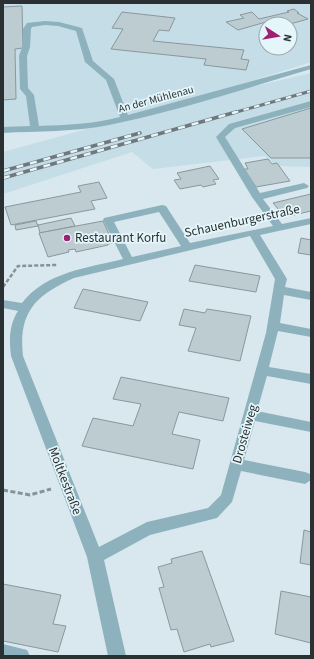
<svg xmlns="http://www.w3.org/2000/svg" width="314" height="659" viewBox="0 0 314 659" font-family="'Source Sans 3',sans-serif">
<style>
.built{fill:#c5dde6;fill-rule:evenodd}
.building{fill:#bcccd1;stroke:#89989d}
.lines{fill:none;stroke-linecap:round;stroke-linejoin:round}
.path-far1{stroke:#879296;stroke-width:2.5;stroke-dasharray:4 2;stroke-linecap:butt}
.path{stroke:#879296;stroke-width:3;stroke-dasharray:5 2.5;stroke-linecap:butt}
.minor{fill:#8eb2bd;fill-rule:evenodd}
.rail-far1-casing{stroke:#6f797d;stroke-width:3}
.rail-casing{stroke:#6f797d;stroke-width:3.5}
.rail-far1{stroke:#e5f6fb;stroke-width:2;stroke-dasharray:5.5;stroke-linecap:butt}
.rail{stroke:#e5f6fb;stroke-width:2.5;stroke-dasharray:7;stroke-linecap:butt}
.poi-dot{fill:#9f2073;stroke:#e5f6fb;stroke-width:1.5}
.labels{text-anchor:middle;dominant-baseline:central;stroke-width:3.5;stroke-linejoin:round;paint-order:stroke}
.far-street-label{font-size:11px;fill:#2b3133;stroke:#e5f6fb}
.street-label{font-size:13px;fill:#2b3133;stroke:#e5f6fb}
.poi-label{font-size:13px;fill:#2b3133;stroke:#e5f6fb;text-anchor:start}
</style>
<rect width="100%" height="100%" fill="#d8e8ee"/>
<!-- built -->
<path class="built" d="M3,3H311V62L180,104L311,73V167L277,166L265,156L153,169L132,152L3,194V152L105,124L35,129L3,128ZM266,24H290V48H266Z"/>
<!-- building -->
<g class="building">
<polygon points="22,6 23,48 15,49 16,99 3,100 3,7"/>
<polygon points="294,9 299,13 297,13 308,19 290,24 286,21 275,24 266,22 238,30 226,22 244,18 240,15 252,12 259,19 289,12 287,11"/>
<polygon points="122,12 175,18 169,31 159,30 153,41 244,50 241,59 249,60 246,70 204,65 206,59 111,49 123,29 112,28"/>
<polygon points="311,108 311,158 271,158 242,129"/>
<polygon points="268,159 272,164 277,163 290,181 256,187 244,169 248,169 245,163"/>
<polygon points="210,166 219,179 213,180 216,184 203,187 201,185 180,189 174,180 181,179 177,173"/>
<polygon points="99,182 107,198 91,201 95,209 11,225 5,207 81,192 78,186"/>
<polygon points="311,194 311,211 285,217 273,203"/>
<polygon points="71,218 75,226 40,233 38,225"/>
<polygon points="36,221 38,226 16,230 15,225"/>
<polygon points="103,221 113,243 108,244 108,245 76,252 75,249 68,250 69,252 48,257 39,233"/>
<polygon points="301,238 311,240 311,255 298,253"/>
<polygon points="195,265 260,276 256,292 189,281"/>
<polygon points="83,289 148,302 140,321 74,308"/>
<polygon points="184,309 205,313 207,309 251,316 240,361 188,351 196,328 179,325"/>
<polygon points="121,377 229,398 223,421 179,412 172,434 200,440 193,469 82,446 93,418 133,426 141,404 113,399"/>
<polygon points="304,530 311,532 311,565 300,563"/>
<polygon points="202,551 234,641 211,647 210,644 184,652 177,629 171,630 159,588 164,587 158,567 172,563 171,559"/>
<polygon points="3,584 61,595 53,624 66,626 58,652 3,641"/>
<polygon points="281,591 311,597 311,643 275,634"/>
</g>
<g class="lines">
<!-- path-far1 -->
<polyline class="path-far1" points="3,287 18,266 57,265"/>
<!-- path -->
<polyline class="path" points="3,490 30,495 51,489"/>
<!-- minor -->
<g class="minor">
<path d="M45,21L59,22L82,28L93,61L114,79L128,115L311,65V69C244,89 177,111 109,125C75,132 38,131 3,133V127L30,126L26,96L20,89L19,56L22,47L23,29L27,23ZM45,25L58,26L76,31L85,62L106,80L120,117C94,124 66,125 39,126L34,95L28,88L27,56L30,47L31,29L32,27Z"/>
<path d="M311,101V107L235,128L225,137L260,193L304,183L309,186L307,188L263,199L282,224L311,218V224L260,235L287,279L285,287L311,292V300L284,295L280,323L311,329V337L278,331L269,367L311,374V384L267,376L257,411L311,422V432L255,421L244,460L305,472L310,474L311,480L305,484L241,471L232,502L217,518L150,535L104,560L126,656H108L87,557L11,356C9,340 9,325 18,311L3,308V300L22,303C46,272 87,268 123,259L103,220L104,218L162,205L166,206L190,243L273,226L252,197L216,137L229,124ZM159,212L181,246L132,257L114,222ZM250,236L275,279L266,333L221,495L208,508L147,522L99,547L23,356C18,312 36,295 74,278Z"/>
<polygon points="3,644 27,650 30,656 3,656"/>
</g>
<defs>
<polyline id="rail-far1" points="233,113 311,91"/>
<g id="rail">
<polyline points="3,171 140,133"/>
<polyline points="3,178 236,112"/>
</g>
</defs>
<!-- rail-far1 casing -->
<use href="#rail-far1" class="rail-far1-casing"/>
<!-- rail casing -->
<use href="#rail" class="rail-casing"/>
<!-- rail-far1 -->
<use href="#rail-far1" class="rail-far1"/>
<!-- rail -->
<use href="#rail" class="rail"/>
</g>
<!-- markers -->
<circle class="poi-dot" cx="67" cy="238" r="4"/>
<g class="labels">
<!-- far-street labels -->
<g class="far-street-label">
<text transform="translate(156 99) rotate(-15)">An der Mühlenau</text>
</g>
<!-- street labels -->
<g class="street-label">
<text transform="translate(242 221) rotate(-12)">Schauenburgerstraße</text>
<text transform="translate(245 434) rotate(-74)">Drosteiweg</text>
<text transform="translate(65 481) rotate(69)">Moltkestraße</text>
</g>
<!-- poi labels -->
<g class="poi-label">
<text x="75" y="238">Restaurant Korfu</text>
</g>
</g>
<!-- border -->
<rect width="314" height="659" fill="none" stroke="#2b3133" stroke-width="8"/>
<!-- north arrow -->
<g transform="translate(278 36) rotate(102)"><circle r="19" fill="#e5f6fb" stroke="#9ba7ab"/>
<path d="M0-3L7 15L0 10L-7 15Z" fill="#9f2073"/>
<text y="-6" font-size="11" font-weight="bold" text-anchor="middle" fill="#2b3133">N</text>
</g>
</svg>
